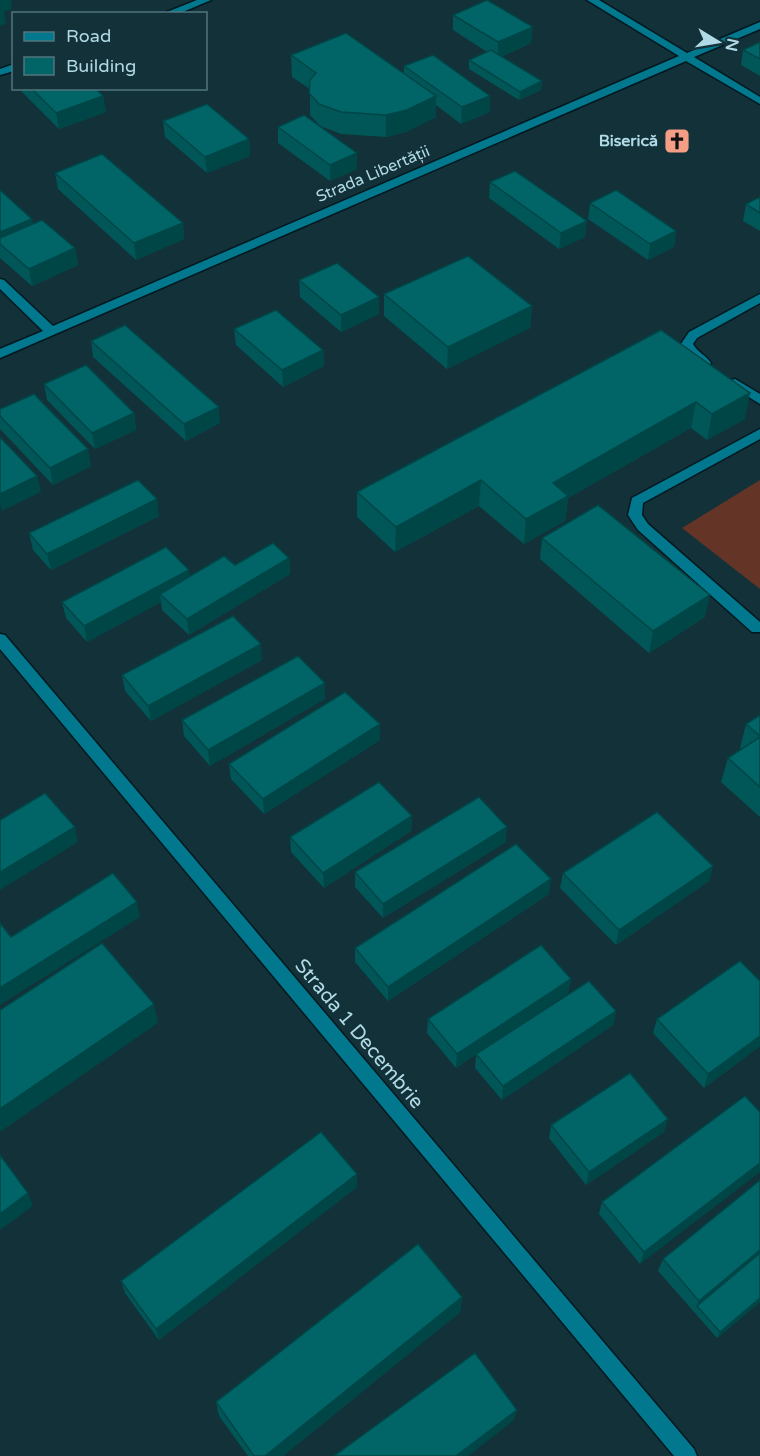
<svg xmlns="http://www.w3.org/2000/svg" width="760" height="1456" viewBox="0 0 760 1456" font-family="'Varela Round',sans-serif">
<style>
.green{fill:#643426}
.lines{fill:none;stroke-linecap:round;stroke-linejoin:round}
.minor-casing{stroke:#00181f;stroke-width:3}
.minor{fill:#02788e;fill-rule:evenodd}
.wall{fill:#015658}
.shaded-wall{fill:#014647}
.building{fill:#016466;stroke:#014647;stroke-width:1.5}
.labels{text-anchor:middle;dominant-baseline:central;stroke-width:4.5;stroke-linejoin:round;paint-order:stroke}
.far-poi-label{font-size:16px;font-weight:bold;fill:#b0dae6;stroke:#133138;text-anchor:end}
.far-street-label{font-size:16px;fill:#b0dae6;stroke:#133138}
.street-label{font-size:20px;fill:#b0dae6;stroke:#133138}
</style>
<rect width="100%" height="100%" fill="#133138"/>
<!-- green -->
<polygon class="green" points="760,480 760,589 682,528"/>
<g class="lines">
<defs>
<g id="minor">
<polygon points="197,0 211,0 178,14 162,14"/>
<polygon points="587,0 599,0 687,53 760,22 760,29 694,57 760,97 760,104 686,61 0,358 0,349 43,331 0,289 0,279 4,280 53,326 679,56"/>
<polygon points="14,64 14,71 0,75 0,69"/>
<path d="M760,294V303L697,338L693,344C698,353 706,355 711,363L709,366C695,368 687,355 681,344L689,332Z"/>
<polygon points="735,379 760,394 760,404 731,386 729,383 731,380"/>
<polygon points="760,429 760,439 643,503 642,515 648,524 760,622 760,632 752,632 638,530 628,515 632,498"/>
<polygon points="0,634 5,635 694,1449 697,1456 674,1456 0,649"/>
</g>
</defs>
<!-- minor casing -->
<use href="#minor" class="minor-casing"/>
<!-- minor -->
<use href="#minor" class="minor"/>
</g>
<!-- wall -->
<g class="wall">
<polygon points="453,15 531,43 501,57 542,81 541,90 519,100 469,69 469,60 487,52 453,30"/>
<polygon points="760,42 760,76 741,65 743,50"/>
<polygon points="291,55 404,73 404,66 490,112 461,124 436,105 436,117 406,132 386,137 341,134 320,126 310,115 310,89 292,77"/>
<polygon points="20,88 95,88 103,96 106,112 59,129 21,91"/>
<polygon points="163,121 249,139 250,156 207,173 165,137"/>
<polygon points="278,127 357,153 357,169 330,181 278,143"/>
<polygon points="55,173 183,223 184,239 136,260 58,189"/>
<polygon points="490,182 585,237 559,249 489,198"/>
<polygon points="0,190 33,224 75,248 78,265 32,286 0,258"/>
<polygon points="760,197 760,231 743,221 746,204"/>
<polygon points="590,203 676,231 674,247 648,260 588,219"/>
<polygon points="299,280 379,314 341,332 300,297"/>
<polygon points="384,294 532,306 530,328 447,369 384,316"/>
<polygon points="234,329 323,350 324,366 283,387 236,345"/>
<polygon points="661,330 745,419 707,440 691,428 568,498 565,521 524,544 479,506 395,552 357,517 357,492"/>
<polygon points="91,341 220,423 186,441 93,357"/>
<polygon points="44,384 134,413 136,430 95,449 47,400"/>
<polygon points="0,409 91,466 53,485 0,429"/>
<polygon points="159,516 51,570 33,550 29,533"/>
<polygon points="542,538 705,617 649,653 540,559"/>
<polygon points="289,558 290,574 189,635 162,610 161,602 87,642 66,618 62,602 190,576 235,565"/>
<polygon points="262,660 151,721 125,691 122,675"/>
<polygon points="325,699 210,766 184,736 182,720"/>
<polygon points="760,715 760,817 721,782 728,758 741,749 740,748 746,724"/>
<polygon points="380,740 264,814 231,779 229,764"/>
<polygon points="412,816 411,831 324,888 291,852 290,837"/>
<polygon points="506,842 383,918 355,887 355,872"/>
<polygon points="713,866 709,881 616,945 560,888 563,873"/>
<polygon points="549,894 388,1001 355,962 355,948"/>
<polygon points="571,979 568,993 488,1046 616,1011 613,1025 502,1100 475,1068 476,1054 456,1068 427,1033 428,1019"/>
<polygon points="760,981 760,1046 704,1088 653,1033 657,1019"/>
<polygon points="745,1096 640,1264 599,1214 602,1202"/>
<polygon points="551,1125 664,1132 586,1185 549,1138"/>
<polygon points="760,1180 760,1302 717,1338 658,1271 663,1259"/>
<polygon points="357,1187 159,1340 125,1293 121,1281"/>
<polygon points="462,1297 460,1312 283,1456 248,1456 219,1416 216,1402"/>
</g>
<!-- shaded-wall -->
<g class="shaded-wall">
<polygon points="0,0 11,0 12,9 4,12 6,24 0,26"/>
<polygon points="533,27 531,43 498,58 498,42"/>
<polygon points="542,81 541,90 519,100 520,92"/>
<polygon points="103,96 106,112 59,129 56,113"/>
<polygon points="436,96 436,117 406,132 386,137 386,115"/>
<polygon points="490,96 490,112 461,124 462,107"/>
<polygon points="249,139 250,156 207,173 205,157"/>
<polygon points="357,153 357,169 330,181 330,165"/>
<polygon points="32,219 35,235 0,238 0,232"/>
<polygon points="587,221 585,237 559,249 561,233"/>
<polygon points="183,223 184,239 136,260 134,243"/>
<polygon points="676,231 674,247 648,260 650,244"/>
<polygon points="75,248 78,265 32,286 29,269"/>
<polygon points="379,297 379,314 341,332 341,315"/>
<polygon points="532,306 530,328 447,369 448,347"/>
<polygon points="323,350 324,366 283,387 282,370"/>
<polygon points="750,393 745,419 707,440 712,414"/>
<polygon points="696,402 691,428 568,498 565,521 524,544 526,519 553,483"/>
<polygon points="219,407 220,423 186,441 184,424"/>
<polygon points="134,413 136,430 95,449 92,433"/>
<polygon points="88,449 91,466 53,485 50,468"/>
<polygon points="37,476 41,492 2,511 0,504 0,494"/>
<polygon points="481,480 479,506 395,552 396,527"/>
<polygon points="157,499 159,516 51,570 47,554"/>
<polygon points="289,558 290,574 189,635 187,619"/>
<polygon points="189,570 191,586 160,594 161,602 87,642 84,626"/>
<polygon points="710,595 705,617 649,653 653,631"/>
<polygon points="261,644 262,660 151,721 148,706"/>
<polygon points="325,683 325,699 210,766 208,750"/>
<polygon points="380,724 380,740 264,814 263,799"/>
<polygon points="412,816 411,831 324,888 323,873"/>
<polygon points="75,827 78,842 0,890 0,872"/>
<polygon points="507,827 506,842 383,918 383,904"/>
<polygon points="713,866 709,881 616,945 619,930"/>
<polygon points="551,879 549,894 388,1001 388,987"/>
<polygon points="137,902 140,917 0,1005 0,988"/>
<polygon points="571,979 568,993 456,1068 457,1054"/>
<polygon points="154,1004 158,1023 0,1132 0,1109"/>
<polygon points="616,1011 613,1025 502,1100 503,1086"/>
<polygon points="760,1036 760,1046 704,1088 708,1074"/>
<polygon points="668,1119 664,1132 586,1185 589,1172"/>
<polygon points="760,1163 760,1172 640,1264 644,1252"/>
<polygon points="357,1174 357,1187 159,1340 156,1329"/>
<polygon points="28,1193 33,1206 0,1230 0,1214"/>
<polygon points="760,1250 760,1257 697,1306 699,1301"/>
<polygon points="462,1297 460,1312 283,1456 265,1456"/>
<polygon points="760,1298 760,1302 717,1338 720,1332"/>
<polygon points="517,1410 514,1420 468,1456 456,1456"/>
</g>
<!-- building -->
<g class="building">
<polygon points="487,0 533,27 498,42 453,15"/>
<polygon points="346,33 436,96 407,110 386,115 341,112 319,104 309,93 310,80 316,73 291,55"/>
<polygon points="760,42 760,59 743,50"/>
<polygon points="491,50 542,81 520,92 469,60"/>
<polygon points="433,55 490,96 462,107 404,66"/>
<polygon points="31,88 95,88 103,96 56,113"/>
<polygon points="207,104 249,139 205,157 163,121"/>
<polygon points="304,115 357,153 330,165 278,127"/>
<polygon points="102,154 183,223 134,243 55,173"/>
<polygon points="515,171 587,221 561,233 490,182"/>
<polygon points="0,190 32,219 0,232"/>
<polygon points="616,190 676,231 650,244 590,203"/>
<polygon points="760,197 760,213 746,204"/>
<polygon points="42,220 75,248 29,269 0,244 0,238"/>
<polygon points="468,256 532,306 448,347 384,294"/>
<polygon points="337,263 379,297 341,315 299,280"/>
<polygon points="276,310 323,350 282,370 234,329"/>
<polygon points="125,325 219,407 184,424 91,341"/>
<polygon points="661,330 750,393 712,414 696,402 553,483 568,496 526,519 481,480 396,527 357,492"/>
<polygon points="86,365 134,413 92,433 44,384"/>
<polygon points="34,394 88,449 50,468 0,416 0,409"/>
<polygon points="0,437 37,476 0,494"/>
<polygon points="138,480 157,499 47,554 29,533"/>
<polygon points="598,505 710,595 653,631 542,538"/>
<polygon points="273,543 289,558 187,619 160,594 224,556 235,565"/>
<polygon points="166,547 189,570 84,626 62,602"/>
<polygon points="233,616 261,644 148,706 122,675"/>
<polygon points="298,656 325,683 208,750 182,720"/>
<polygon points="345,692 380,724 263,799 229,764"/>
<polygon points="760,715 760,736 746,724"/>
<polygon points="760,737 760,787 728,758"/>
<polygon points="379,782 412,816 323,873 290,837"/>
<polygon points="45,793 75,827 0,872 0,820"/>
<polygon points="479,797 507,827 383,904 355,872"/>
<polygon points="657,812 713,866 619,930 563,873"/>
<polygon points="516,844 551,879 388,987 355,948"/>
<polygon points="113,873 137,902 0,988 0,923 11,937"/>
<polygon points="102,943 154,1004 0,1109 0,1010"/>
<polygon points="541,945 571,979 457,1054 428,1019"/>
<polygon points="740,961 760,981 760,1036 708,1074 657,1019"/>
<polygon points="589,981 616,1011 503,1086 476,1054"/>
<polygon points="630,1073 668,1119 589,1172 551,1125"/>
<polygon points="745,1096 760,1112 760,1163 644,1252 602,1202"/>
<polygon points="321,1132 357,1174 156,1329 121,1281"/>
<polygon points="0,1155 28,1193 0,1214"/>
<polygon points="760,1180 760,1250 699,1301 663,1259"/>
<polygon points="418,1244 462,1297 265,1456 254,1456 216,1402"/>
<polygon points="760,1253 760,1298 720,1332 697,1306"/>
<polygon points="475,1353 517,1410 456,1456 334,1456"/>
</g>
<!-- icons -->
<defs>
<symbol id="church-square" viewBox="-11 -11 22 22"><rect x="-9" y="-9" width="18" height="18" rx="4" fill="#f49e86" stroke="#133138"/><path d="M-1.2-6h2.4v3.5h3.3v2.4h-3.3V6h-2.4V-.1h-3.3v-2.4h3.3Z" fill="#111"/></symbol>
</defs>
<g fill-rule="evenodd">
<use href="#church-square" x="662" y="126" width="30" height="30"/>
</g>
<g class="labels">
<!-- far-poi labels -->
<g class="far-poi-label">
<text x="658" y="141">Biserică</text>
</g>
<!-- far-street labels -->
<g class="far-street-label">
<text transform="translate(373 174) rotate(-23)">Strada Libertății</text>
</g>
<!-- street labels -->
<g class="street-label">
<text transform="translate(359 1034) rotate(50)">Strada 1 Decembrie</text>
</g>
</g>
<!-- legend -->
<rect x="12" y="12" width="195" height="78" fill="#133138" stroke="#52757e" stroke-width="1.5"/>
<rect x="24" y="32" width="30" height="9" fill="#02788e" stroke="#52757e" stroke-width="1.5"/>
<text x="66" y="42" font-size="18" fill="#b0dae6">Road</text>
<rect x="24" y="57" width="30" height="18" fill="#016466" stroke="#52757e" stroke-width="1.5"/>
<text x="66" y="72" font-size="18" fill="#b0dae6">Building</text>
<!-- north arrow -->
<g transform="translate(718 42) rotate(101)" stroke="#133138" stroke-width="4.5" paint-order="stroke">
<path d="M0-4.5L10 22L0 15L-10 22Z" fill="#b0dae6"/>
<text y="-9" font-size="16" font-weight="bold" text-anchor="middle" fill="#b0dae6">N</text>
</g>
</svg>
